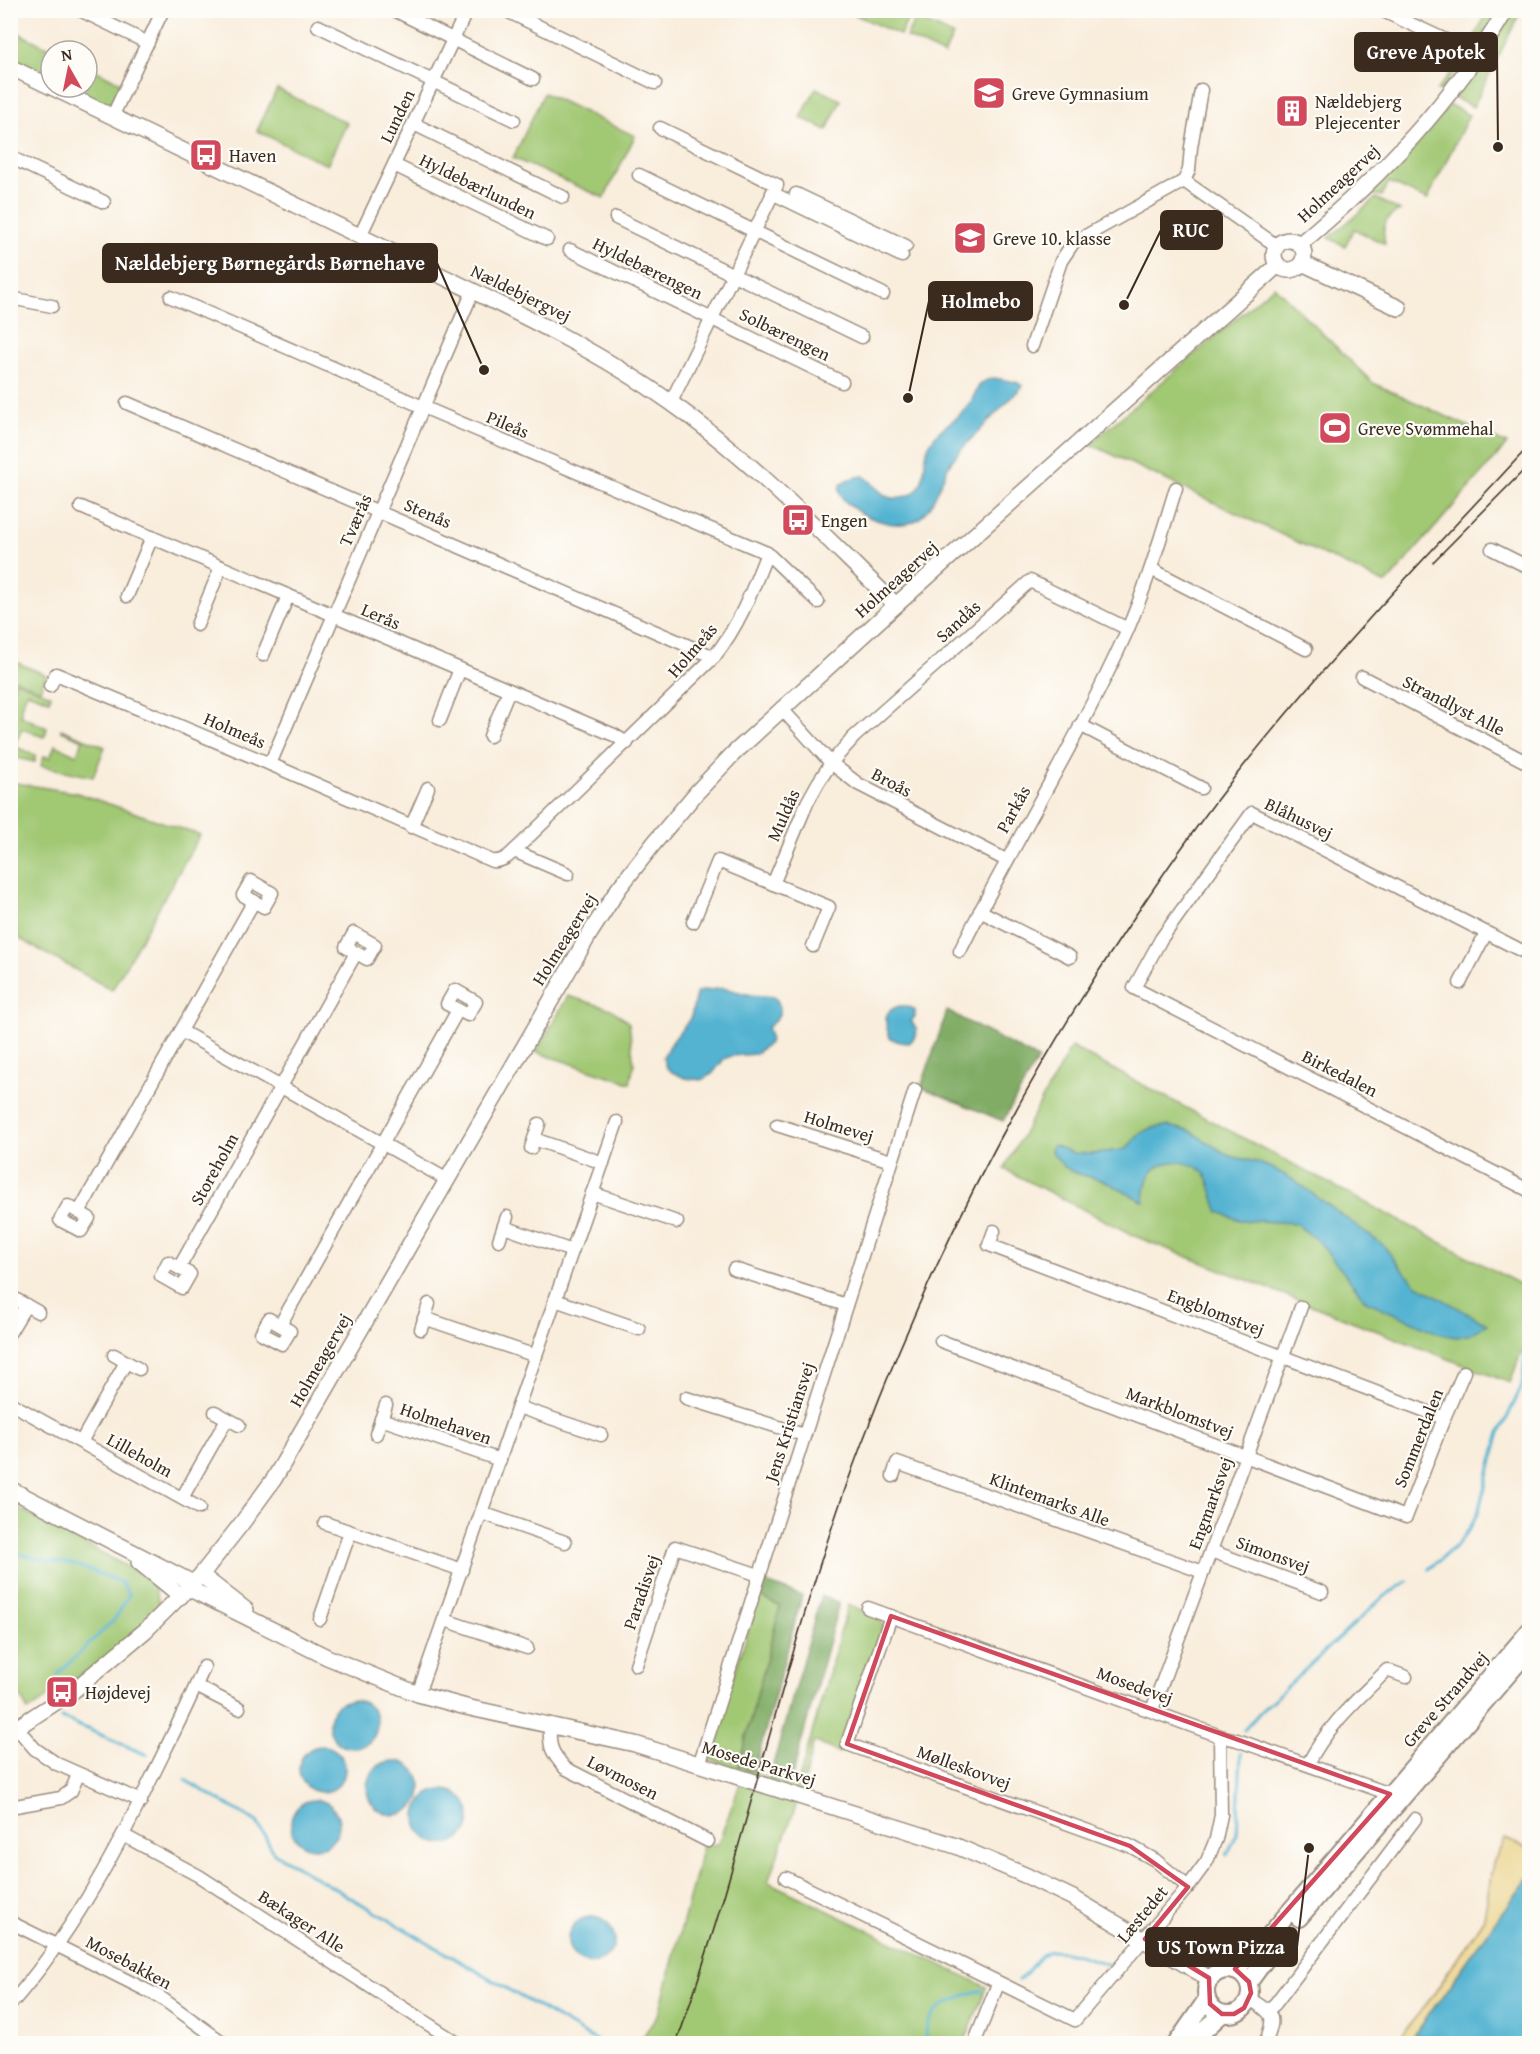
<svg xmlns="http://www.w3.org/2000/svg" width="1540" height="2054" viewBox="0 0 1540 2054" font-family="'Gentium Book Plus',serif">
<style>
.green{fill:#a1c873;stroke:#6e7948;stroke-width:1.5}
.forest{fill:#80ac65;stroke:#5e6b42;stroke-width:1.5}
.sand{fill:#eeda9e;stroke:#94825e;stroke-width:1.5}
.water{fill:#53b3d1;stroke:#476e78;stroke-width:1.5}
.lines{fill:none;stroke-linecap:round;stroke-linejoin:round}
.stream{stroke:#53b3d1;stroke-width:3}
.minor-casing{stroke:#9a8c7d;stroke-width:15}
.tertiary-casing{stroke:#9a8c7d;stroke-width:18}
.secondary-casing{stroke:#9a8c7d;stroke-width:20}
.minor{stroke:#fff;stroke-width:12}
.tertiary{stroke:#fff;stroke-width:15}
.secondary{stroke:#fff;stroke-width:16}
.tram{stroke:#3b2a1e;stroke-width:1.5}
.marked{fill:none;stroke:#d1495b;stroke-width:4.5;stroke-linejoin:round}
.labels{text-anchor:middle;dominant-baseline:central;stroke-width:4.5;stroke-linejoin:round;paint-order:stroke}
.poi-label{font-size:18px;fill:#3b2a1e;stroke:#fdfcf7;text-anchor:start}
.street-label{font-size:18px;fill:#3b2a1e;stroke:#fdfcf7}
.leader{fill:none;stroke:#3b2a1e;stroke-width:2}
.callout-dot{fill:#3b2a1e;stroke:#fdfcf7;stroke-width:2}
.callout{fill:#3b2a1e;stroke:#3b2a1e;stroke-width:2}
.callout-label{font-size:20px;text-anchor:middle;font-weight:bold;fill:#fff}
</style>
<rect width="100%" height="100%" fill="#fdfcf7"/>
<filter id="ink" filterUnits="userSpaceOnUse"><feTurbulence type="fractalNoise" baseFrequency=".0167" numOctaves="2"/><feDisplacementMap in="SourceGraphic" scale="12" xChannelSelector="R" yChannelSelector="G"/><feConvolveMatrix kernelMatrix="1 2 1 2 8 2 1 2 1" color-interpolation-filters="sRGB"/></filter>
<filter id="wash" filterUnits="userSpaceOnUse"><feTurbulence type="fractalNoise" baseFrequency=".008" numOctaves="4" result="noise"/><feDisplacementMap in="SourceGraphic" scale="24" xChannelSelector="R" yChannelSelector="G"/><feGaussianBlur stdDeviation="1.35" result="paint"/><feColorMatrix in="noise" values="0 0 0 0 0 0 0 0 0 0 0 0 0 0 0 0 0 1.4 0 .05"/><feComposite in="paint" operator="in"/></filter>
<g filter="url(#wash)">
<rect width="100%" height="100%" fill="#f9eddc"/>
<!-- green -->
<g class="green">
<polygon points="847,11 912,11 900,35"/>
<polygon points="1488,11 1496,11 1489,26 1442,91 1437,90 1469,48"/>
<polygon points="1514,11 1521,11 1473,107 1454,98"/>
<polygon points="916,18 953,35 944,55 906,37"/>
<polygon points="10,29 55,51 51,51 51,81 11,61"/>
<polygon points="87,66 121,83 113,102 103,105 65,87 87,87"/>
<polygon points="816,88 841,100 827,130 801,118"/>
<polygon points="277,89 347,123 327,165 257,131"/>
<polygon points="544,93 635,136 604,198 513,158"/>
<polygon points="1450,105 1469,115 1427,200 1389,182 1382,196 1374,194 1368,199 1364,195 1405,155"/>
<path d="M1376,198L1400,211C1383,216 1382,229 1385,244L1354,229L1345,246L1329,238Z"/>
<polygon points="1274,286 1373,383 1507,444 1386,584 1090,444"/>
<polygon points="11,660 46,675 40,690 15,679 11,690"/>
<polygon points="16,681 51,695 49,700 27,692 21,707 21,716 47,728 45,736 43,737 22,729 14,746 35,755 35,762 11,757 11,693"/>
<polygon points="61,729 105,747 93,777 41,766 44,756 50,758 55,745 77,755 83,740 61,731"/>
<polygon points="10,782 77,793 200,835 112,990 11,934"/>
<polygon points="568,996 611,1009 629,1023 634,1065 630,1083 536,1052"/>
<polygon points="1071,1047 1529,1289 1529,1331 1510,1383 1137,1237 1004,1169"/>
<polygon points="11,1504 152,1580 161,1608 112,1654 28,1711 17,1690 11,1687"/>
<polygon points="760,1596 780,1607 738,1768 706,1758"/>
<polygon points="848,1605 880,1617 883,1626 839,1753 814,1741 802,1789 768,1882 987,1987 964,2043 638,2044 659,2013 703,1846 718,1844 745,1770 797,1787"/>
</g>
<!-- forest -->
<g class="forest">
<polygon points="947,1011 1038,1059 1003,1121 921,1087"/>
<polygon points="764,1582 802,1596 754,1772 738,1768 780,1607 760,1596"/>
<polygon points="821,1596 839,1603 790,1784 769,1779"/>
</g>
<!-- sand -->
<polygon class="sand" points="1505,1839 1528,1848 1529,1846 1529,1877 1482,1940 1409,2043 1394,2044 1432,1997 1484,1918 1493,1863"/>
<!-- water -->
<g class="water">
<path d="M994,378L1016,382L1023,386C1008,401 993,417 978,432C967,443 955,454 948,467C939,485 931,517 910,523C875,533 801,483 864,476C873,482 879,493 888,497C894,499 901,498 906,496C930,490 921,460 929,445C941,424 955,423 968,406C979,392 973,383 994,378Z"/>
<path d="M723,988L751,995L775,997C785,1012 778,1018 767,1028L770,1037L769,1043L755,1054L731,1056L724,1059L713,1073L702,1080L685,1078L672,1072L666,1067L663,1057C670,1042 680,1033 689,1020C694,1013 693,1001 697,992Z"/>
<path d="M899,1006H908L915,1010V1017L911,1021L917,1030L915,1037L909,1043L899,1042L890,1038C885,1023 881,1012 899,1006Z"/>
<path d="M1168,1126L1190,1131L1229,1156L1257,1162L1276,1170L1295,1181L1383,1245L1406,1274L1417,1285L1487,1324L1471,1334L1457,1337L1440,1334L1366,1301L1319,1242L1295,1223L1239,1220L1219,1212C1214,1202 1211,1184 1207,1177C1196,1160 1167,1157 1153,1171C1145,1178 1145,1193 1144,1202L1105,1181L1079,1174L1064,1167L1051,1151L1053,1145L1073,1153L1093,1154L1126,1149C1141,1132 1144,1127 1168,1126Z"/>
<circle cx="353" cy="1724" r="24"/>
<circle cx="322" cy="1769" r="23"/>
<circle cx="394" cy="1788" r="27"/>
<circle cx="443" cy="1817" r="27"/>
<circle cx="315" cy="1824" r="24"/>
<polygon points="1529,1877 1529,2043 1409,2043 1482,1940"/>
<circle cx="591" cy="1940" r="23"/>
</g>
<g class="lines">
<!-- stream -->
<g class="stream">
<polyline points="10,1551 46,1561 73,1564 121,1582 129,1595 115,1619 58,1674"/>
<polyline points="1429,1569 1458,1544 1470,1528 1479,1509 1499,1435 1522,1386 1525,1356 1525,1325 1530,1318"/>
<polyline points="62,1718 147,1755"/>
<polyline points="1244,1730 1260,1712 1383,1597 1408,1581"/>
<polyline points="185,1780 257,1822 274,1853 602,2044"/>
<polyline points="1227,1855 1237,1834 1241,1753"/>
<path d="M1019,1980C1028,1973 1033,1963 1042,1955C1054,1944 1092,1960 1107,1964"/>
<path d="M926,2044C923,2007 953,1998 982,1990"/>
</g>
</g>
</g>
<g filter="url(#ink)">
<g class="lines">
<defs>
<g id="minor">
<polyline points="80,10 148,43"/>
<polyline points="394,10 533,79"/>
<polyline points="505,10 655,83"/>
<polyline points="1381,10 1454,44"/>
<polyline points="318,26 514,120"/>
<polyline points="112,117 163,10"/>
<polyline points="414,124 563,197"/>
<polyline points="660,128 777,185 671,402"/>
<polyline points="10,157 104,202"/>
<polyline points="394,165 547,239"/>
<polyline points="639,175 883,294"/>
<polyline points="1184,181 1277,246"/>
<polyline points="772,193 902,256"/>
<polyline points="796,194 906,246"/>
<polyline points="616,218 862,337"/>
<polyline points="360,236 467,10"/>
<polyline points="570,250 842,382"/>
<polyline points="171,297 423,407 767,553 818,602"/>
<polyline points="10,298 52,306"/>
<polyline points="1032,346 1061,261 1073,243 1184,181 1189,170 1191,147 1201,90"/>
<polyline points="127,403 714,657"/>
<polyline points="81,507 614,735 627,743"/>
<polyline points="1492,549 1530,568"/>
<polyline points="1151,569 1306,649"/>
<polyline points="127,596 152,537"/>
<polyline points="197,625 221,567"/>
<polyline points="263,655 288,596"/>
<polyline points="1362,677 1530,764"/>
<path d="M50,686L56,674L270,764L492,861C501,862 507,858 514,851L714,657C740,624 752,591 767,553"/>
<polyline points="781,708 831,763 858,784 1006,860"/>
<polyline points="440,720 460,669"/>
<polyline points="1080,725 1201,788"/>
<polyline points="490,736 509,690"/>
<polyline points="270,764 473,291"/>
<polyline points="411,827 428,788"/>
<polyline points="514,851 568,874"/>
<polygon points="251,881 272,893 264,907 243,895"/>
<polyline points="773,884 807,803 818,783 831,763 854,737 1030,581 1128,629"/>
<polyline points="980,911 1070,957"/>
<polyline points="693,922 718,861 829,907 813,946"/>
<polygon points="354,933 375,945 367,959 346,947"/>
<path d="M960,951C1013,843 1078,741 1127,631C1147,585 1161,536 1176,488"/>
<polyline points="1530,955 1252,813 1161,939 1134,988 1530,1191"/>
<polyline points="1460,983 1486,933"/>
<polygon points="455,990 476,1002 468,1015 447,1004"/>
<polyline points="181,1031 446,1179"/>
<polyline points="777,1125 891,1161"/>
<polyline points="534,1139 603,1163"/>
<polyline points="531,1148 539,1124"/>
<polyline points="592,1193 677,1222"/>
<polygon points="68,1206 89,1218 81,1231 60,1220"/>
<polyline points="79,1212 254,901"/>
<polyline points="504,1227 572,1251"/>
<polyline points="994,1231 989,1245 1444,1418"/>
<polyline points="499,1240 507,1217"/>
<polygon points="168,1262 190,1274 182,1288 161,1276"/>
<polyline points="179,1268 356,953"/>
<polyline points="734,1269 846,1305"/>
<polyline points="15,1299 38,1312"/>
<polyline points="555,1300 639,1329"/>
<polyline points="424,1318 536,1356"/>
<polygon points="269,1319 290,1331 282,1344 261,1333"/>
<polyline points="280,1325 458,1010"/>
<polyline points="421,1329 429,1304"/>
<polyline points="10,1332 26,1305"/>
<polyline points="941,1341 1406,1517 1444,1418 1464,1372"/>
<polyline points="114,1355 139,1369"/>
<polyline points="686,1398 804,1435"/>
<polyline points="10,1403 199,1508"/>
<polyline points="518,1407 601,1435"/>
<polyline points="215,1412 239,1425"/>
<polyline points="381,1419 500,1460"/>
<polyline points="376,1434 386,1405"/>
<polyline points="81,1442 126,1362"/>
<polyline points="893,1476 897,1463 1203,1572"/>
<polyline points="182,1498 227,1419"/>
<polyline points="482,1513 565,1542"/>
<polyline points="325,1523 462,1570"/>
<polyline points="1211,1551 1322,1592"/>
<polyline points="868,1608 1220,1736 1237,1740 1390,1794"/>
<polyline points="891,1616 847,1744 1130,1846 1155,1860 1188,1887"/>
<polyline points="320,1619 350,1532"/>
<polyline points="445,1620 527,1648"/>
<polyline points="636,1665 675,1547 759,1575"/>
<polyline points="196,1686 239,1708"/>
<polyline points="418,1694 617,1122"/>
<polyline points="1152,1710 1301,1307"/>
<path d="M550,1724C549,1746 550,1751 565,1768L708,1841"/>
<polyline points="17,1728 35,1749 57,1764 141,1801"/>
<path d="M1308,1764C1327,1726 1357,1700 1387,1670L1406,1677"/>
<polyline points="699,1765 915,1090"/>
<polyline points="10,1807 61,1798 71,1791 78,1775"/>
<polyline points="123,1835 199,1876 459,2044"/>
<polyline points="786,1878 1075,2020 1188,1887 1207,1861 1216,1839 1221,1815 1220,1736"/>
<polyline points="10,1922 160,1997 225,2044"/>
<path d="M1250,1999C1274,2014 1276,2016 1265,2044"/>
<path d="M10,2005C69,1938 112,1859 151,1779C169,1742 188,1705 204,1667"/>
<polyline points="1268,2010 1275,2004 1415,1819"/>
<polyline points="974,2044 998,1984"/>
</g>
<g id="tertiary">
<path d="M10,67C141,131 272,193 403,257C494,302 587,343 670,402C752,460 823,535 896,605"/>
<circle cx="1289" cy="255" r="15"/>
<path d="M1300,244C1382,175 1451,104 1506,10"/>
<polyline points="1302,263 1399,308"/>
<polyline points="10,1489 193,1583"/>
<polyline points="139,1562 181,1596"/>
<polyline points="201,1575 246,1610"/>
<polyline points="188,1588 327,1657 418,1694 466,1707 635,1744 956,1846 1027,1876 1073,1898 1210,1979"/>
<polyline points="10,1732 73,1691 146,1630 201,1575 242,1523 274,1479 590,933 619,888 655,842 697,792 733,754 896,605 1278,265"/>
</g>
<g id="secondary">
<polyline points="1299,1918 1530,1649"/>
<circle cx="1228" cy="1992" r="22"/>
<polyline points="1234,1971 1261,1945 1530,1630"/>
<polyline points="1249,1982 1282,1937"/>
<polyline points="1176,2044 1207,1999"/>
<polyline points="1189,2044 1222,2014"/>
</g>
</defs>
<!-- minor casing -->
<use href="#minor" class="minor-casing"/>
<!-- tertiary casing -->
<use href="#tertiary" class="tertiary-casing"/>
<!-- secondary casing -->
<use href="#secondary" class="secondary-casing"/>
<!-- minor -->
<use href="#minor" class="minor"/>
<!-- tertiary -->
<use href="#tertiary" class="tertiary"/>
<!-- secondary -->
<use href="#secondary" class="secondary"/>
<!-- tram -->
<g class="tram">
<polyline points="1433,562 1530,464"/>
<path d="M676,2044C747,1846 787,1639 862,1443C932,1258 1022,1083 1133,919C1167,868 1202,817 1241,769C1331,656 1431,551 1530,445"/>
</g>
</g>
</g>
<!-- marked area -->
<path class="marked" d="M891,1616L1390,1794L1235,1969L1249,1982L1251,1993L1244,2008L1234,2014H1222L1210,2004L1209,1978L1145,1939L1188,1887L1130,1846L847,1744Z"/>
<!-- icons -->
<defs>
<symbol id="school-square" viewBox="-11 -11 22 22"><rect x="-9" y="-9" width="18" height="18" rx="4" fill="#d1495b" stroke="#fdfcf7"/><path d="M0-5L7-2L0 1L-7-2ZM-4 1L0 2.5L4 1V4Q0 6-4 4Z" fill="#fff"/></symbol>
<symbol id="building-square" viewBox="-11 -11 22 22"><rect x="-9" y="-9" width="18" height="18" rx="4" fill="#d1495b" stroke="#fdfcf7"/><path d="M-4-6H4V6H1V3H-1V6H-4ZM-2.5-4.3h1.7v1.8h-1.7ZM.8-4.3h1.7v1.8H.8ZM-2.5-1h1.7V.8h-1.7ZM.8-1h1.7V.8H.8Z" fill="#fff"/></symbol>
<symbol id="bus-square" viewBox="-11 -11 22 22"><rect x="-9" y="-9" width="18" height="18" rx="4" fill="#d1495b" stroke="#fdfcf7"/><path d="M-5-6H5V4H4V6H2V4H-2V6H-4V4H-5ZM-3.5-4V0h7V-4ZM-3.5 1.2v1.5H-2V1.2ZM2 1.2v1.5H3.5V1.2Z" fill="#fff"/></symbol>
<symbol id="stadium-square" viewBox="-11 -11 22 22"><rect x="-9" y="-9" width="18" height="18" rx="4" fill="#d1495b" stroke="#fdfcf7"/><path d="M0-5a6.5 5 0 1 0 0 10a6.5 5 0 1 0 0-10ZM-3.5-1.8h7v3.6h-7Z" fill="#fff"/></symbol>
</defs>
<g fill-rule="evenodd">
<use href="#school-square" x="970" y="74" width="38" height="38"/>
<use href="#building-square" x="1273" y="92" width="38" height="38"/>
<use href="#bus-square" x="187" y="136" width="38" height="38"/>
<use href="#school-square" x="951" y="219" width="38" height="38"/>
<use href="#stadium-square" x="1316" y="409" width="38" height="38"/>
<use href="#bus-square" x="779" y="501" width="38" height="38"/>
<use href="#bus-square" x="43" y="1673" width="38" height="38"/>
</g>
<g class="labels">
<!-- poi labels -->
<g class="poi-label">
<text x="1012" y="93">Greve Gymnasium</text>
<text x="1315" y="101">Nældebjerg<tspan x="1315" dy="21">Plejecenter</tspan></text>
<text x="229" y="155">Haven</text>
<text x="993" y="238">Greve 10. klasse</text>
<text x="1358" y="428">Greve Svømmehal</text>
<text x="821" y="520">Engen</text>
<text x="85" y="1692">Højdevej</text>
</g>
<!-- street labels -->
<g class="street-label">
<text transform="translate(397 116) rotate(-64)">Lunden</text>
<text transform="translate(1338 183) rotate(-43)">Holmeagervej</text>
<text transform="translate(478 186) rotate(26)">Hyldebærlunden</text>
<text transform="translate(648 268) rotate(26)">Hyldebærengen</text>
<text transform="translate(521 293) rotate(26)">Nældebjergvej</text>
<text transform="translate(785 334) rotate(26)">Solbærengen</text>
<text transform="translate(508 424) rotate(23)">Pileås</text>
<text transform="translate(428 513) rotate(23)">Stenås</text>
<text transform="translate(355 520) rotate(-66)">Tværås</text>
<text transform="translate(896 579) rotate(-42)">Holmeagervej</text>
<text transform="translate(381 616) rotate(23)">Lerås</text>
<text transform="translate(958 621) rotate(-42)">Sandås</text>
<text transform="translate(692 650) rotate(-49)">Holmeås</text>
<text transform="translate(1454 705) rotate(27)">Strandlyst Alle</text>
<text transform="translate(235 730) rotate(23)">Holmeås</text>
<text transform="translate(892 782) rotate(28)">Broås</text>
<text transform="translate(1013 809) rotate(-61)">Parkås</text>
<text transform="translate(783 815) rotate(-66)">Muldås</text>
<text transform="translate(1299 818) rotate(26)">Blåhusvej</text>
<text transform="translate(564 939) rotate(-58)">Holmeagervej</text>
<text transform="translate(1340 1073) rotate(27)">Birkedalen</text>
<text transform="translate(839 1126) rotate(17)">Holmevej</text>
<text transform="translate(214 1169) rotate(-61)">Storeholm</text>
<text transform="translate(1216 1312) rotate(21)">Engblomstvej</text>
<text transform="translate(320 1360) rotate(-60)">Holmeagervej</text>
<text transform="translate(1180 1412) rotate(21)">Markblomstvej</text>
<text transform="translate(789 1422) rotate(-72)">Jens Kristiansvej</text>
<text transform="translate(446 1423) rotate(19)">Holmehaven</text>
<text transform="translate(1418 1438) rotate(-68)">Sommerdalen</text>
<text transform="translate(140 1455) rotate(29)">Lilleholm</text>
<text transform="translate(1050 1499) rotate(20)">Klintemarks Alle</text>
<text transform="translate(1210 1503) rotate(-70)">Engmarksvej</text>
<text transform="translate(1273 1554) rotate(20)">Simonsvej</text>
<text transform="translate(641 1592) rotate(-71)">Paradisvej</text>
<text transform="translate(1135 1685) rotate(20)">Mosedevej</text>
<text transform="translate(1445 1699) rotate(-49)">Greve Strandvej</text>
<text transform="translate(759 1763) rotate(17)">Mosede Parkvej</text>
<text transform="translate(964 1767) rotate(20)">Mølleskovvej</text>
<text transform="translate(623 1777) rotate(27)">Løvmosen</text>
<text transform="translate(1142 1914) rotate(-50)">Læstedet</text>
<text transform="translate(302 1921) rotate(33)">Bækager Alle</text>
<text transform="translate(129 1962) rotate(28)">Mosebakken</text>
</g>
</g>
<!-- callouts -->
<path class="leader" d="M1498 147L1497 52M1124 305L1161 230M484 370L437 263M908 398L929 301M1309 1848L1297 1947"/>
<g class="callout-dot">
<circle cx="1498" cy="147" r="6"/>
<circle cx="1124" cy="305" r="6"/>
<circle cx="484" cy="370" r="6"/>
<circle cx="908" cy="398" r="6"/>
<circle cx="1309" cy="1848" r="6"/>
</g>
<g class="callout">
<rect x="1355" y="33" width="142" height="38" rx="6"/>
<rect x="1161" y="211" width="61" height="38" rx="6"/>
<rect x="103" y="244" width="334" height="38" rx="6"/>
<rect x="929" y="282" width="103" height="38" rx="6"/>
<rect x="1146" y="1928" width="151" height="38" rx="6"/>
</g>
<g class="callout-label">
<text x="1426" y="59">Greve Apotek</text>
<text x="1191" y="237">RUC</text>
<text x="270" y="270">Nældebjerg Børnegårds Børnehave</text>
<text x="981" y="308">Holmebo</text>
<text x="1221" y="1954">US Town Pizza</text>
</g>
<!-- margin -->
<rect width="1540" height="2054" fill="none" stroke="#fdfcf7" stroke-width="36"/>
<!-- north arrow -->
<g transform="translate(69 69) rotate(351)"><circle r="28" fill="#fdfcf7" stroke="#afa8a0" stroke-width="1.5"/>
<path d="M0-4.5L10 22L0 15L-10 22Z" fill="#d1495b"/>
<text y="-9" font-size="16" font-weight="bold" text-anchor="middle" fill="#3b2a1e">N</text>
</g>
</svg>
